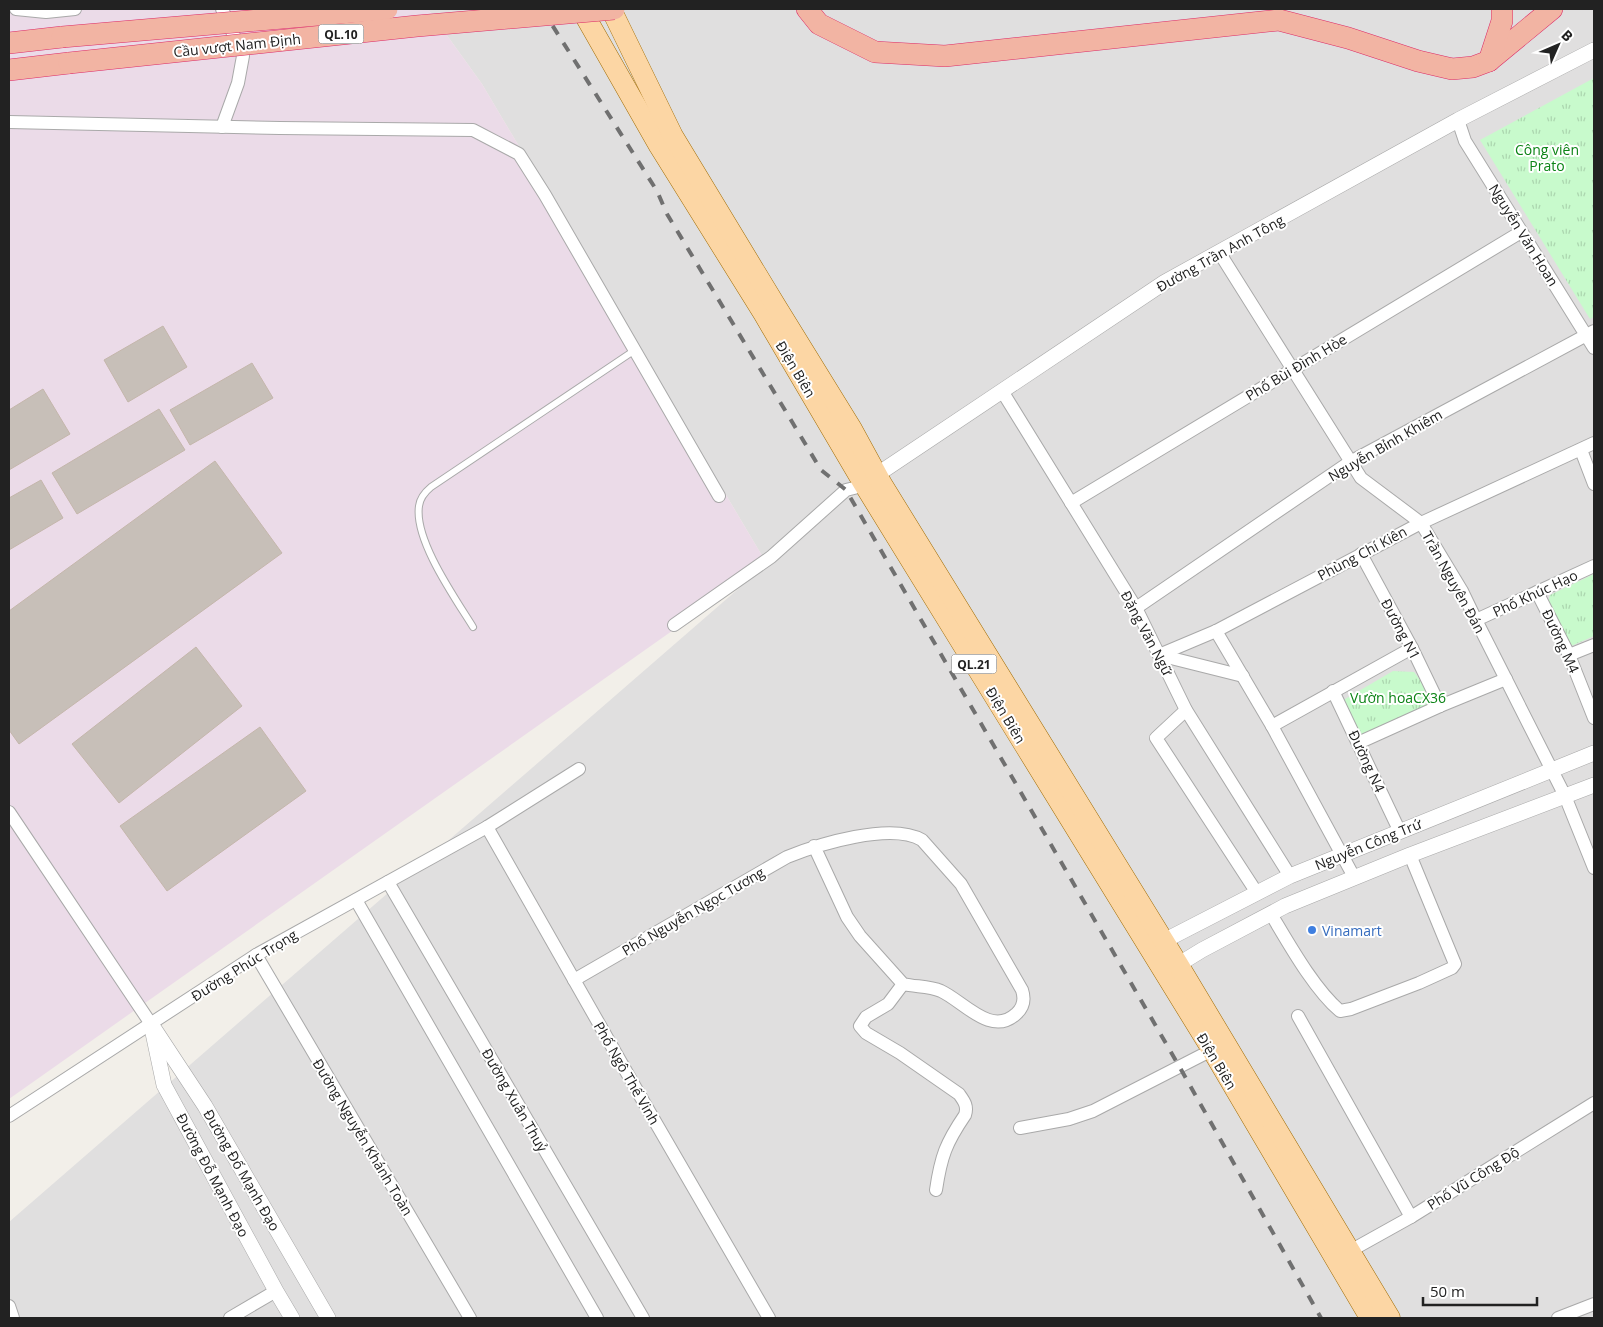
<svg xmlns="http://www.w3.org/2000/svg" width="1603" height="1327" viewBox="0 0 1603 1327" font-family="'Open Sans',sans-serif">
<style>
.residential{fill:#e0dfdf}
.industrial{fill:#ebdbe8}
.park{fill:url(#park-tufts)}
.building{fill:#c7bfb8;stroke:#c4b6ab}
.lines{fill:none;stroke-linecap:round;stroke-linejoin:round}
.service-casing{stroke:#a9a9a9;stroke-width:8}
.minor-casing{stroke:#a9a9a9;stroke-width:14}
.tertiary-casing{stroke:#a9a9a9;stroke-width:16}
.primary-casing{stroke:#a06b00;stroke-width:21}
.trunk-casing{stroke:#dc2a67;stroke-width:22}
.service{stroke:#fff;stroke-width:6}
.minor{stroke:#fff;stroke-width:12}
.tertiary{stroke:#fff;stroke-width:15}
.primary{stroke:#fcd6a4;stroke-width:20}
.trunk{stroke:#f2b4a3;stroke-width:21}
.rail{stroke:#707070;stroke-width:4;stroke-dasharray:10 10;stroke-linecap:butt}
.trunk-bridge-casing{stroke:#dc2a67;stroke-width:22;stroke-linecap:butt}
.trunk-bridge{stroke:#f2b4a3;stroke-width:21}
.shop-dot{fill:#3f7fe0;stroke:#fff;stroke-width:2}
.labels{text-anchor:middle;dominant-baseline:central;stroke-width:4;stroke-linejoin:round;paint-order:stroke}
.shield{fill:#fff;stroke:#646464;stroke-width:1}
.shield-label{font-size:12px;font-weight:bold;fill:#222}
.street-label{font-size:14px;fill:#222;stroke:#fff}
.park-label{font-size:14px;fill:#0c8416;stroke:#fff}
.shop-label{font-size:14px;fill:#366cbe;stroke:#fff;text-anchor:start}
</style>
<defs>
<pattern id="park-tufts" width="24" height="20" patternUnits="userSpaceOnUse" patternTransform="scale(1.25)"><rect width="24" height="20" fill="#c8facc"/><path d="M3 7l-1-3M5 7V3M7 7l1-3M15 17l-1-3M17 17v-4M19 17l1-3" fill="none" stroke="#acd6af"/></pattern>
</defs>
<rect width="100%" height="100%" fill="#f2efe9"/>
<!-- residential -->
<polygon class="residential" points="428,9 1594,9 1594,1318 9,1318 9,1222 767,564 482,84"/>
<!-- industrial -->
<polygon class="industrial" points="9,9 428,9 482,84 767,564 9,1099"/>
<!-- park -->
<g class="park">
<polygon points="1594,78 1594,317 1590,319 1480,140"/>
<polygon points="1594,574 1594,636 1569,647 1547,606 1550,595"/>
<polygon points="1393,671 1414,672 1440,706 1358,743 1340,702"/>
</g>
<!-- building -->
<g class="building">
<polygon points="163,326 187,367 128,402 104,360"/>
<polygon points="252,363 273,398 190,445 170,410"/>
<polygon points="43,389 70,434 9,470 9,410"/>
<polygon points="159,409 185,450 77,514 52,473"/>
<polygon points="215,461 282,553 19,744 9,730 9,611"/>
<polygon points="41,480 63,518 9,550 9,498"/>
<polygon points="196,647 242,706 119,803 72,744"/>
<polygon points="260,727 306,791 167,891 120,826"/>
</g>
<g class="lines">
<defs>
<path id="service" d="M473,627C455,598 414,540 419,506C420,498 425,492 431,487L635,350"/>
<g id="minor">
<polyline points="16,9 46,12 75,9"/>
<polyline points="222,9 243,56 238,83 222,127"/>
<polyline points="1458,120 1465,141 1594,348"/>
<polyline points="9,122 280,128 473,130 519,154 545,195 719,496"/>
<polyline points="1219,252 1361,478 1421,523 1462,591 1476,620 1565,796 1594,868"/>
<polyline points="1002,391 1136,608 1186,710 1290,876"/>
<polyline points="1581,450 1594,484"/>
<polyline points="1071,503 1521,232"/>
<polyline points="1361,554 1412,648 1440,706"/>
<polyline points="1537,592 1569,655 1594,718"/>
<polyline points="1136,608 1350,462 1594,331"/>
<polyline points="1476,620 1594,566"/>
<polyline points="674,625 771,557 846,490 858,487 863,483"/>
<polyline points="1216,631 1272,726 1354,877"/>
<polyline points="1159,655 1216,631 1421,523 1594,443"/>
<polyline points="1159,655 1243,676"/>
<polyline points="1569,655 1594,645"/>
<polyline points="1333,691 1400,832"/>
<polyline points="1186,710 1156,738 1257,893"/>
<polyline points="1272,726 1412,648"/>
<polyline points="1358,743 1440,706 1506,679"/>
<polyline points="9,812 151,1024"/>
<polyline points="487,827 635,1087 769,1318"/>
<polyline points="388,882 643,1318"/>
<polyline points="356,900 597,1318"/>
<path d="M1271,914C1289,944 1314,989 1340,1011L1351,1009L1419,983L1452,968L1455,964L1410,855"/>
<polyline points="256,955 470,1318"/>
<path d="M574,980L787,857C819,844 891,822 922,840L961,884L1022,990C1025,999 1024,1007 1016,1014C991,1037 963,1001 941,991C929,986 916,987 903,984L860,936L847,917L814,846"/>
<path d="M903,984L888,1004L866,1017L860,1026L866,1033L900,1053L959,1094C964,1101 968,1106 965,1115C946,1143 941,1156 936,1190"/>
<polyline points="1298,1016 1411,1217"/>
<polyline points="9,1116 256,955 487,827 579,769"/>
<polyline points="1020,1128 1069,1119 1093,1111 1212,1050"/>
<polyline points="1350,1251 1411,1217 1594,1103"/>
<polyline points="9,1306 13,1318"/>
<polyline points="230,1318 276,1291"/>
<polyline points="1558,1318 1594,1304"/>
</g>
<g id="tertiary">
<polyline points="869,480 1165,282 1458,120 1594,50"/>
<polyline points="1156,945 1290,876 1594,753"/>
<polyline points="1171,969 1202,950 1285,906 1410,855 1594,785"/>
<polyline points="151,1024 205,1106 328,1318"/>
<polyline points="153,1033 164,1085 276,1291 292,1318"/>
</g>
<g id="primary">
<polyline points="581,9 659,146 763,313 863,483 1212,1050 1370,1318"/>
<polyline points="611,9 673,136 776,306 852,429 882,484 1178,964 1390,1318"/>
</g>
<g id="trunk">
<polyline points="807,9 819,24 875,52 945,56 1279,20 1348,38 1418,61 1452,69 1473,67 1489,61 1552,9"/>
<polyline points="9,43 62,37"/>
<polyline points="1489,61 1502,21 1502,9"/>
<polyline points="9,70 69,63"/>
</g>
</defs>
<!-- service casing -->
<use href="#service" class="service-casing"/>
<!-- minor casing -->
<use href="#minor" class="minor-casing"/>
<!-- tertiary casing -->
<use href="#tertiary" class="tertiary-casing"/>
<!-- primary casing -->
<use href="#primary" class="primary-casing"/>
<!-- trunk casing -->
<use href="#trunk" class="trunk-casing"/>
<!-- service -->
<use href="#service" class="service"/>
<!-- minor -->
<use href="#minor" class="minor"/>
<!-- tertiary -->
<use href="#tertiary" class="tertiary"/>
<!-- primary -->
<use href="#primary" class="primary"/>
<!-- trunk -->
<use href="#trunk" class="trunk"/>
<!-- rail -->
<polyline class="rail" points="542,9 657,191 667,214 821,470 846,490 1179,1066 1321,1318"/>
<defs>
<g id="trunk-bridge">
<polyline points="62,37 387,9"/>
<polyline points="69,63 417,26 614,9"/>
</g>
</defs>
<!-- trunk-bridge casing -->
<use href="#trunk-bridge" class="trunk-bridge-casing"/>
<!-- trunk-bridge -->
<use href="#trunk-bridge" class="trunk-bridge"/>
</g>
<!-- markers -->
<circle class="shop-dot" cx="1312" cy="930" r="5"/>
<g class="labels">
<!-- shield labels -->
<g class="shield">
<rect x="318.5" y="24.5" width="45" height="19" rx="4"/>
<rect x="951.5" y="654.5" width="45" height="19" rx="4"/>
</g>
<g class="shield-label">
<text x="341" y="34">QL.10</text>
<text x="974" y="664">QL.21</text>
</g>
<!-- street labels -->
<g class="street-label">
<text transform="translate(237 45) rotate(-6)">Cầu vượt Nam Định</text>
<text transform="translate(1524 235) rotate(58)">Nguyễn Văn Hoan</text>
<text transform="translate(1220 253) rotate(-29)">Đường Trần Anh Tông</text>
<text transform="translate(1296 367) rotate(-31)">Phố Bùi Đình Hòe</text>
<text transform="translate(796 369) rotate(59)">Điện Biên</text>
<text transform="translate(1385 445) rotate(-30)">Nguyễn Bỉnh Khiêm</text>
<text transform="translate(1362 553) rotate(-28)">Phùng Chí Kiên</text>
<text transform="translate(1454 582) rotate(61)">Trần Nguyên Đán</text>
<text transform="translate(1535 593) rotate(-25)">Phố Khúc Hạo</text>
<text transform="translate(1401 629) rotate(62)">Đường N1</text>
<text transform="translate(1147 633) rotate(62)">Đặng Văn Ngữ</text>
<text transform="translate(1561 641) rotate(65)">Đường M4</text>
<text transform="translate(1006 715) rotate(59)">Điện Biên</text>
<text transform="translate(1367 761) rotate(65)">Đường N4</text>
<text transform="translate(1368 844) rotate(-22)">Nguyễn Công Trứ</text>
<text transform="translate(693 911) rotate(-30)">Phố Nguyễn Ngọc Tương</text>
<text transform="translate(244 965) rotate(-32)">Đường Phúc Trọng</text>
<text transform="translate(1217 1061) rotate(59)">Điện Biên</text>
<text transform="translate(627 1073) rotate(60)">Phố Ngô Thế Vinh</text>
<text transform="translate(515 1100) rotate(60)">Đường Xuân Thuỷ</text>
<text transform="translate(363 1137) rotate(59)">Đường Nguyễn Khánh Toàn</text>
<text transform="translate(242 1170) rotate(60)">Đường Đố Mạnh Đạo</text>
<text transform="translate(213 1175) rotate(62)">Đường Đỗ Mạnh Đạo</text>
<text transform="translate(1473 1178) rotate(-32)">Phố Vũ Công Độ</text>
</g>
<!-- park labels -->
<g class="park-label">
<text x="1547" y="149">Công viên<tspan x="1547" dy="16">Prato</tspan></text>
<text x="1398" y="697">Vườn hoaCX36</text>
</g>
<!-- shop labels -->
<g class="shop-label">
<text x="1322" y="930">Vinamart</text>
</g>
</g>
<!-- border -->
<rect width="1603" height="1327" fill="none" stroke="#222222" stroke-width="20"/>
<!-- north arrow -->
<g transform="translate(1558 45) rotate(45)" stroke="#ffffff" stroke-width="4" paint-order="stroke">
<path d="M0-4L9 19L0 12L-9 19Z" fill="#222222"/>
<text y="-8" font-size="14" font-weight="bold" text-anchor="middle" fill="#222222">B</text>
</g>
<!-- scale -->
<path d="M1423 1297v8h114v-8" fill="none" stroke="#222222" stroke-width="2.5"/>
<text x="1430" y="1297" font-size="15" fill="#222222" stroke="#ffffff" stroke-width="4" paint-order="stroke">50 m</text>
</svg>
